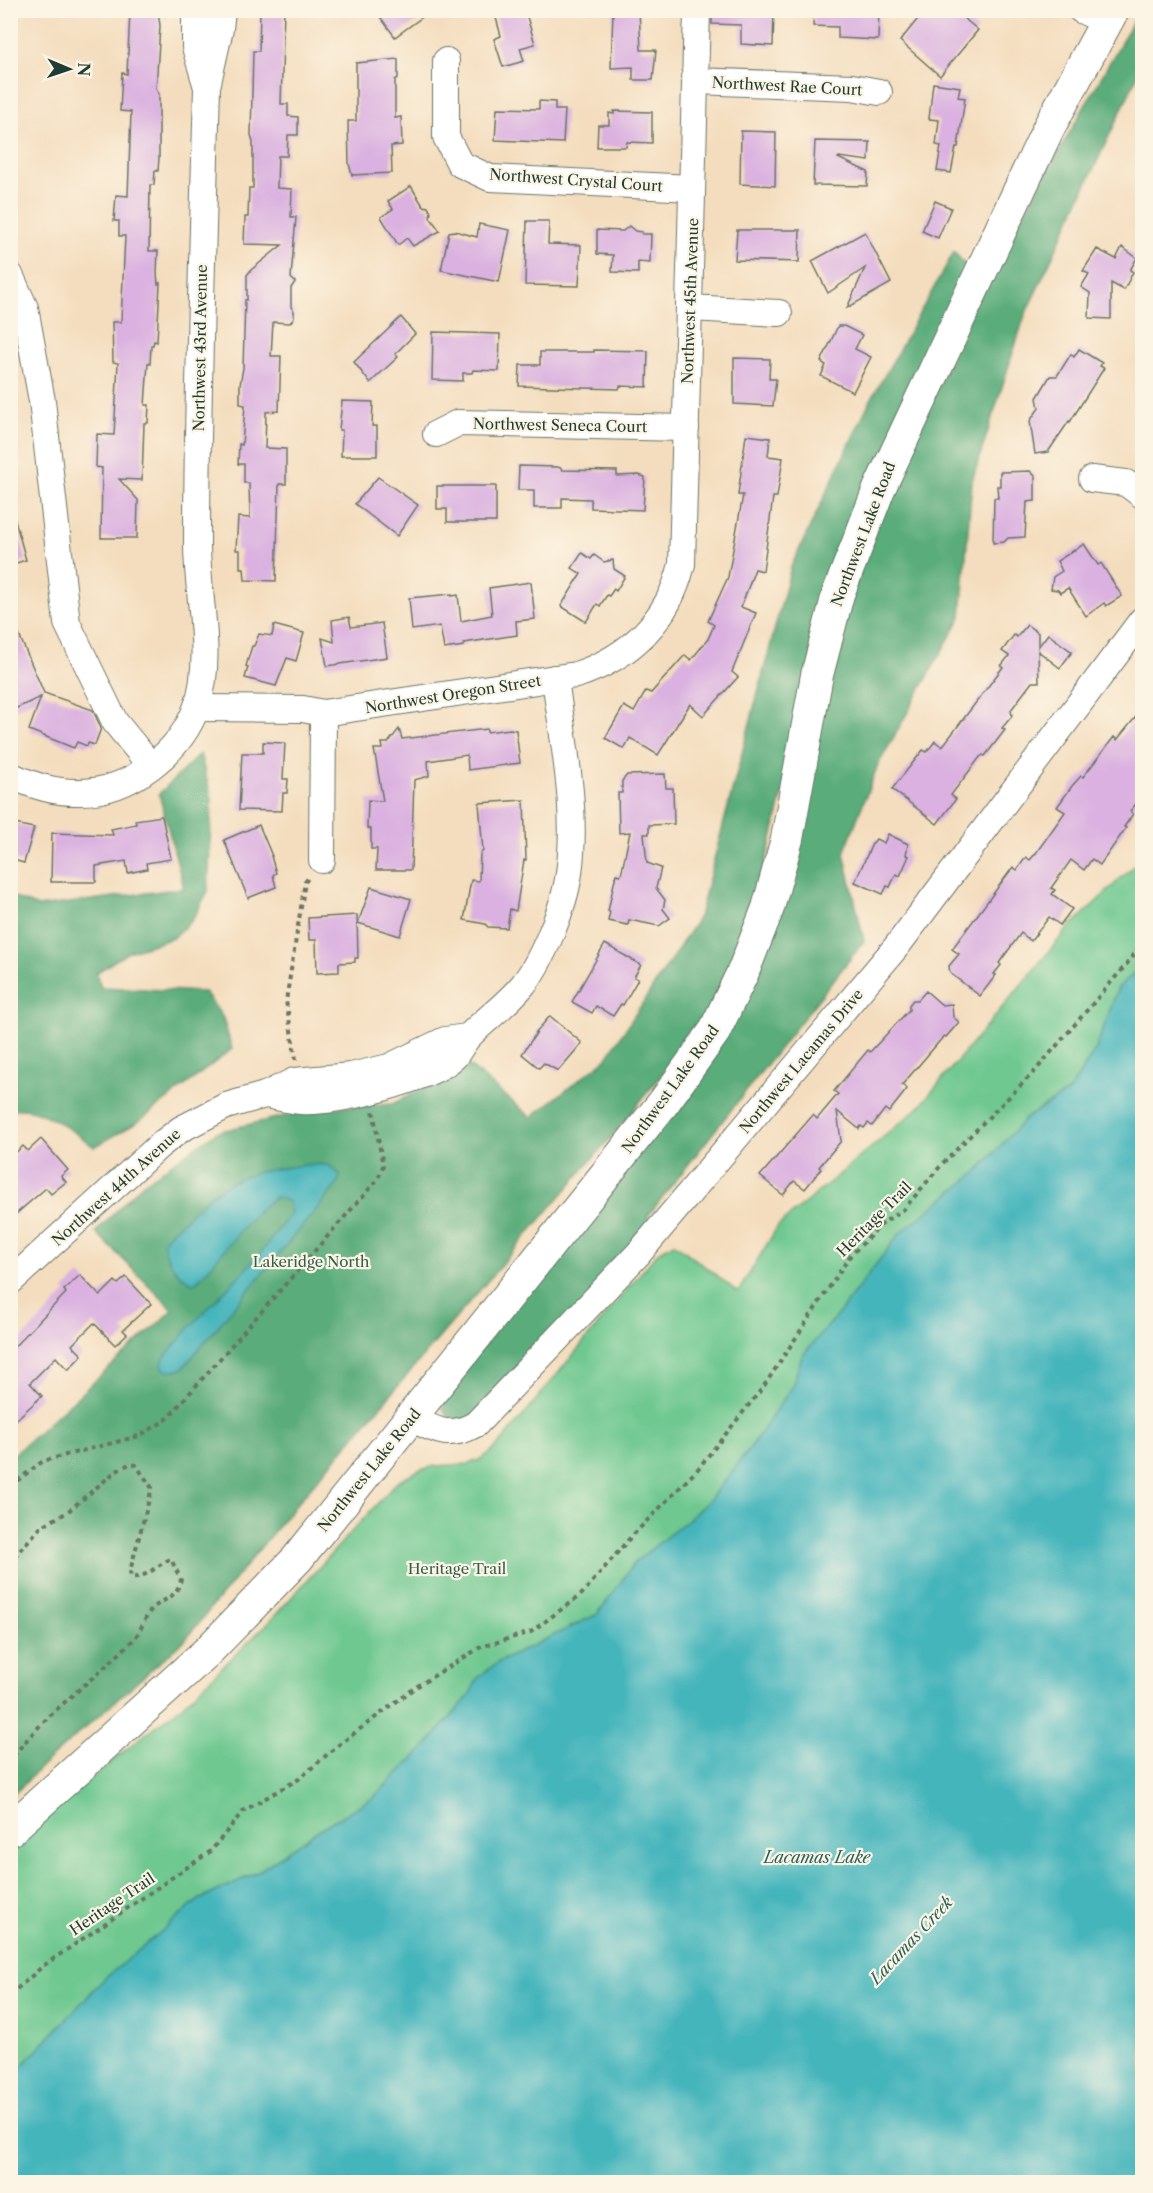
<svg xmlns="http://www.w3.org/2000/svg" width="1153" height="2193" viewBox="0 0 1153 2193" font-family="'Libre Caslon Text',serif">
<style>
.green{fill:#6ec890;stroke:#468262;stroke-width:1.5}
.forest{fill:#5aac7a;stroke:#3c7457;stroke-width:1.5}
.water{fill:#45b5bc;stroke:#327978;stroke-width:1.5}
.building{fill:#dab1e0}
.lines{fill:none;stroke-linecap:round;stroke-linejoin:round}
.minor-casing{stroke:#6a7564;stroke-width:28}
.major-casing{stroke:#6a7564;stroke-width:34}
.path{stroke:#6a7564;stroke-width:4;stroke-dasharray:4.5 4.5;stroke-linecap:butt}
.minor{stroke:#fff;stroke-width:26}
.major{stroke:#fff;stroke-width:32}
.labels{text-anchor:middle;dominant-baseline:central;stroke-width:4.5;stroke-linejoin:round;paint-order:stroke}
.street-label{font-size:15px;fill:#1f3d34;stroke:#fcf5e5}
.park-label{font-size:15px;fill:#33604b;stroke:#fcf5e5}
.water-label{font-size:16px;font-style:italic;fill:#2a615d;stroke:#fcf5e5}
</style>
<rect width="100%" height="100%" fill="#fcf5e5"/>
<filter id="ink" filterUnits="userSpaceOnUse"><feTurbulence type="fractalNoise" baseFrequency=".0167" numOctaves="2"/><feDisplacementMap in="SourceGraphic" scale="12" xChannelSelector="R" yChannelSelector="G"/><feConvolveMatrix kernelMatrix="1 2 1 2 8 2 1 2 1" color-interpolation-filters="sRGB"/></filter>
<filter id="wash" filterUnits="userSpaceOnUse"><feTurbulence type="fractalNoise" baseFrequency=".008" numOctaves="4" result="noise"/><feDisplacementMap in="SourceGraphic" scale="24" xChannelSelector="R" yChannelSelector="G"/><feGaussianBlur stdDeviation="1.35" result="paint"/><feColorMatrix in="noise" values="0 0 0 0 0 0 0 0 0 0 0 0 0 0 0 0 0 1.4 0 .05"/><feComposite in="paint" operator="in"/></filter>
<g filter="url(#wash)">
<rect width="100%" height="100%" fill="#f4ddbe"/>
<!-- green -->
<polygon class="green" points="1142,858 1142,966 1118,988 1096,1049 1069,1091 1026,1118 976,1173 900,1233 840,1312 802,1356 792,1387 749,1450 711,1498 688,1520 635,1562 598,1614 499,1662 479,1677 468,1697 425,1747 373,1798 323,1827 256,1873 199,1900 102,1981 11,2078 11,1848 47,1815 134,1743 182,1706 269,1622 397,1482 419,1470 436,1466 468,1464 479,1460 490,1453 503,1440 658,1252 674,1243 738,1292 778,1226 918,1108 1067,930"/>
<!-- forest -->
<g class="forest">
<polygon points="1139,11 1142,11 1142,66 1025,315 972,481 961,617 877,767 844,853 864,941 647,1217 658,1228 463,1424 450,1418 442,1408 446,1391 750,987 833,627 982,286"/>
<polygon points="954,252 971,271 833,577 773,835 746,930 706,1019 623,1123 288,1514 185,1640 43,1765 11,1797 11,1457 173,1310 96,1232 142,1184 217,1132 315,1109 392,1104 469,1066 531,1117 606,1059 699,917 791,567 868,405"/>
<path d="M200,754L212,799L208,891L193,919L173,938L128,952L96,973L101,987L205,992L223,1018L232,1049L138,1122L94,1147C75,1132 35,1103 11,1110V896L38,907L184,888L159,794Z"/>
</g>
<!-- water -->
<g class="water">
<polygon points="1142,966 1142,2182 11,2182 11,2078 102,1981 199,1900 256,1873 323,1827 373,1798 425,1747 468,1697 479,1677 499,1662 598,1614 635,1562 688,1520 711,1498 749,1450 792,1387 802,1356 840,1312 900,1233 976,1173 1026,1118 1069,1091 1096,1049 1118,988"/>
<path d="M312,1164L328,1165L340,1175L337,1185L182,1369L169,1372L162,1368L163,1359L190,1327L260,1254L291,1213L288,1201L276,1197C246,1216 222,1258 194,1284C177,1275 165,1260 163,1240C183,1222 206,1195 230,1183C254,1170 285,1168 312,1164Z"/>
</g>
<g id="blocks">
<!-- building -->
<g class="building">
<polygon points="158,10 160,26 156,89 159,94 159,158 158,171 155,171 154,185 150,185 149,251 158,251 157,273 158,284 160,283 157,342 154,341 153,345 151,345 150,364 148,363 145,405 149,405 148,423 144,423 142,480 119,479 138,500 137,538 101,538 102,468 96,467 97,434 114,435 118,363 113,362 112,322 121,322 125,236 119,236 119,221 114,221 116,195 128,196 131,112 120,111 122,73 127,74 130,11"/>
<polygon points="260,10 284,10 281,104 288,104 288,116 298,117 298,135 288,135 287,156 278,156 277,188 292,189 291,217 296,217 291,278 295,282 291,288 291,307 294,311 294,318 290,323 273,322 271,356 281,356 279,411 266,412 265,448 286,449 286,484 279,484 276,581 245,580 244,568 240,568 240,550 236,550 238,517 250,518 249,483 244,483 244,464 238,464 239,444 242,445 245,405 240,404 240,385 243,368 245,300 247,300 247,275 251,270 282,245 244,244 245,217 248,217 249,188 253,188 253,142 251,135 253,51 259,51"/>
<polygon points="375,10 432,10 395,37"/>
<polygon points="504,10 525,10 535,44 520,48 524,61 503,67 494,39 501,36 495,14"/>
<polygon points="613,10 639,10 641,50 656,50 653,80 633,80 633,67 611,68"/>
<polygon points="712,10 774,10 773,46 741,44 741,25 712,24"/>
<polygon points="814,10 879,10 878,40 838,38 838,27 813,26"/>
<polygon points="925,10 954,10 978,30 940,76 900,41"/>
<polygon points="398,59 398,78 395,80 395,118 401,117 402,145 391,146 392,173 352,175 349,164 348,121 356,121 356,63"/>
<polygon points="933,83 960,87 958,97 965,98 958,147 956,147 951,173 937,171 941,146 936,145 939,120 929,119"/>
<polygon points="539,101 555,102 555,110 565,110 563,143 495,140 497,108 539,109"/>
<polygon points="614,111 652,112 652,143 627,142 626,147 597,147 598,125 609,125 609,113 614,114"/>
<polygon points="741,131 776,132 775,186 740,184"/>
<polygon points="815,141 870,142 869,161 839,157 838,158 868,172 867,186 813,185"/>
<polygon points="411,186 423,206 428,207 431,212 430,217 440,231 413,246 407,238 398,245 381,217 393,209 388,201"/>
<polygon points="935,201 951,208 938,238 922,231"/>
<polygon points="527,221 549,221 548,244 581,245 579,286 525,285"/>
<polygon points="479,224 510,230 499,282 441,270 449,232 455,231 477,237"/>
<polygon points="629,226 635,231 642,232 642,234 651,234 650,263 638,262 638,273 612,272 613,255 597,254 597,230 623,231"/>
<polygon points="737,230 800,230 799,262 735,260"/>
<polygon points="865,232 891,283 847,308 865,268 828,293 812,261"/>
<polygon points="1122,247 1137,258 1130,270 1133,272 1124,290 1111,283 1111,319 1089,318 1090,293 1081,287 1089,274 1083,271 1097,249 1116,259"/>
<polygon points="401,317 415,334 395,354 398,357 370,383 354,362"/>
<polygon points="838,326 844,326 862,335 855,349 871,357 853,392 821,376 826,365 821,362"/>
<polygon points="433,332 500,334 499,371 473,370 472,373 463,373 463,381 432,380"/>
<polygon points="1079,349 1102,363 1100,366 1104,368 1070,422 1069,421 1048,452 1035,454 1030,421 1039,408 1037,398 1050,376 1057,376 1071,354 1074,357"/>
<polygon points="594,350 648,351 647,387 620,386 619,389 519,386 520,365 540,365 540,352 594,352"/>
<polygon points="734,358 770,359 769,379 776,379 773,406 734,404"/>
<polygon points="342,401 373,402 372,426 377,426 377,456 341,456 342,430 339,430"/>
<polygon points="746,435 770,438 768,456 783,458 777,497 773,497 763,571 755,569 741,607 756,613 732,672 738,677 703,716 690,704 658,755 630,738 624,749 605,738 624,706 634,712 646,691 651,693 685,655 691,660 708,639 714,625 708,621 728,577 743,495 738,495"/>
<polygon points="519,466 557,467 561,468 562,470 617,471 617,476 639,475 645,477 643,510 591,508 591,499 562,498 562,508 534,508 534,490 518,490"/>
<polygon points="1030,471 1035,476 1035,501 1027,502 1025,537 1008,538 1004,542 993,543 994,498 998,498 997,486 1000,486 1000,472"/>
<polygon points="378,477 418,505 397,536 355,504"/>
<polygon points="437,486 496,486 496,522 447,522 447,509 437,509"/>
<polygon points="10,520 15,520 26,560 10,565"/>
<polygon points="1084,544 1098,565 1101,563 1122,596 1106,606 1104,603 1086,616 1068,588 1060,593 1058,590 1051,589 1053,577 1062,571 1057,561"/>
<polygon points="582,553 591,559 594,555 604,562 613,560 614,569 625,576 616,591 614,589 609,596 607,595 600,606 597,604 586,622 561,606 581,574 572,568"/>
<polygon points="531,582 535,619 516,621 517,635 464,643 464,646 444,649 440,626 412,630 409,598 452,594 452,596 458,595 461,621 492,615 489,588"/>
<polygon points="10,614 44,693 93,710 101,728 95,745 88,743 87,746 77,742 74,748 29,730 41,697 10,711"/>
<polygon points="349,617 351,627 382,623 387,657 327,666 322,638 334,642 332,620"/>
<polygon points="274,625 304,633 296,661 287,658 276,686 245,678 248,667 246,666 252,646 254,646 259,634 272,636"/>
<polygon points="1027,625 1038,633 1038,647 1048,634 1072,652 1060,668 1038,651 1039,682 1032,682 1011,710 1012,716 1002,728 1005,730 985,756 983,755 980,757 951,795 956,799 937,824 892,789 923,750 927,752 935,741 942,747 1003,667 1001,666 1009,656 1002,651 1014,635 1017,637"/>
<polygon points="1143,708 1143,796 1130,811 1133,814 1124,827 1126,828 1100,865 1092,859 1084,870 1071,860 1051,888 1055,890 1052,894 1072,909 1060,925 1049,917 1031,941 1021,933 999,963 1001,965 994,974 996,975 980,996 950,973 949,966 959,954 952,949 1013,867 1017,870 1026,857 1030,860 1036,853 1065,812 1057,807 1072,786 1081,776 1083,777 1114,737 1117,740"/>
<polygon points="399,729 402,739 487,729 487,732 510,729 516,730 520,763 468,770 467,755 428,761 429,776 414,780 411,870 376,870 377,849 371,849 371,829 367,828 368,800 383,801 374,749 383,749 382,743 388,743"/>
<polygon points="263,742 285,743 283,779 288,779 287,793 283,793 282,811 239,810 242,753 263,753"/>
<polygon points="665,774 666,788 673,788 674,824 649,825 649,834 644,834 647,863 661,868 656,888 665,900 663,909 670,918 659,926 629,920 628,925 608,921 610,912 608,911 616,874 621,875 630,832 619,833 618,793 622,793 622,781 627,775"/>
<polygon points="524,800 526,860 524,860 516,911 510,909 507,928 488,927 485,924 464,920 471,880 479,881 480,854 483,851 479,803"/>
<polygon points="162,816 171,859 146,863 147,869 128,873 126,861 96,866 96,882 51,882 52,833 113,835 111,829 136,824 135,820"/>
<polygon points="10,823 34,828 24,863 10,859"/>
<polygon points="259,825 272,856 271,856 276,873 273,875 276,887 248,898 224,840"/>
<polygon points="888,834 908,844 906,855 909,856 900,876 896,874 890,887 887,886 883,894 855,882 872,844 876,839 884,843"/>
<polygon points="371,887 411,899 400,936 358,923"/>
<polygon points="357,915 358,958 355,958 355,962 339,963 339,972 317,973 316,940 309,940 308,918"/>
<polygon points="605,944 641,965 634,977 638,979 623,1005 621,1004 613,1016 596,1006 592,1013 572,1002"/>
<polygon points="926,991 942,1005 952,1004 953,1017 959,1022 946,1037 944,1036 902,1085 907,1089 889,1112 885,1109 872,1126 868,1123 864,1128 861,1126 859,1129 837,1111 841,1141 819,1167 821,1169 805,1189 794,1181 783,1195 760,1176 813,1115 817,1119 838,1094 834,1091 868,1050 870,1052 909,1010 909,1005 913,1000 918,1000"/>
<polygon points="550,1016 582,1043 558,1071 544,1063 539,1068 522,1054 537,1032 536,1032"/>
<polygon points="41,1139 68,1170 61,1176 66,1182 51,1194 46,1188 10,1219 10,1158 23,1146 28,1151"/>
<polygon points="80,1275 100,1296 115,1281 118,1284 126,1277 151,1304 123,1330 127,1334 115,1345 94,1323 72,1345 82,1355 68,1370 56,1357 30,1383 42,1396 10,1425 10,1351 66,1293 64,1290"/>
</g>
</g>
</g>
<g filter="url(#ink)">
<use href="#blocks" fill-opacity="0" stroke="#6a7564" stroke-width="1.5"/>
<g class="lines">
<defs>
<g id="minor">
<polyline points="195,10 195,47 206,84"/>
<polyline points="1081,10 1106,22"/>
<polyline points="446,61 446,137 460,164 490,178 692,188"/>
<polyline points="696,81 852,87 879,92"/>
<polyline points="10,275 25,308 42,401 67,623 115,722 151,766"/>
<polyline points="690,308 779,313"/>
<polyline points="436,434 458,423 686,428"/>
<polyline points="1092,479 1126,483 1142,495"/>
<path d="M197,708L303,709L323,713L576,675C629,658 669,620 682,564L697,10"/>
<path d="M10,775C33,786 55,793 80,792C130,792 181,752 197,706C214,657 197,596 197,544C197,392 203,239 207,87L220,29L222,10"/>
<polyline points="322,860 323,713"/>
<path d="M265,1095C277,1097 289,1100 301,1101C334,1104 428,1080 453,1058C459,1052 463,1042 469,1036C486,1019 506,1005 522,986C542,962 565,905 569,873C578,808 563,743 555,678"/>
<polyline points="10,1282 160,1145 181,1129 226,1106 265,1095 294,1081 351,1076 389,1067 445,1040 467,1037"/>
<path d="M411,1418C437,1431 449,1439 476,1424L639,1253L897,946L1142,620"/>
</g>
<polyline id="major" points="10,1830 208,1651 297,1559 664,1102 714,1032 743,972 768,908 787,839 817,675 838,594 879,489 1049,127 1113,10"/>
</defs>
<!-- minor casing -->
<use href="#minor" class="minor-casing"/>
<!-- major casing -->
<use href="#major" class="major-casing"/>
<!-- path -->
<g class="path">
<polyline points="296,1060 286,1001 305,882 310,876"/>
<polyline points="10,1486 43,1461 139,1436 166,1420 378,1179 383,1166 373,1110"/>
<path d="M10,1565L18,1552L42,1526L66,1513L115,1472L129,1464L136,1465L152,1488L130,1571L131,1577C147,1579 157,1564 171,1559L181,1580C175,1600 167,1596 153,1608C145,1615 142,1630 134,1639C94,1681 45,1712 10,1761"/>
<polyline points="10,1995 43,1966 211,1851 243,1811 299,1779 336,1747 416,1687 481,1647 531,1632 582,1594 629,1539 697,1470 764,1386 850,1256 884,1222 904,1209 943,1163 1035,1071 1131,959 1142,942"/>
</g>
<!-- minor -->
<use href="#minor" class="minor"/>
<!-- major -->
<use href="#major" class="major"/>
</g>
</g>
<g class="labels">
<!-- street labels -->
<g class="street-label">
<text transform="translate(787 86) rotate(3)">Northwest Rae Court</text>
<text transform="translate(576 180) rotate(4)">Northwest Crystal Court</text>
<text transform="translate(690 301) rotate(-88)">Northwest 45th Avenue</text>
<text transform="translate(200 348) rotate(-89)">Northwest 43rd Avenue</text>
<text transform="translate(560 425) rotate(1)">Northwest Seneca Court</text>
<text transform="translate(863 534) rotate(-69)">Northwest Lake Road</text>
<text transform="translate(453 694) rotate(-9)">Northwest Oregon Street</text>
<text transform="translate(801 1061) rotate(-50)">Northwest Lacamas Drive</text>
<text transform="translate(670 1089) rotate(-54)">Northwest Lake Road</text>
<text transform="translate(116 1187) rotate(-42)">Northwest 44th Avenue</text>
<text transform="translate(874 1219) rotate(-45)">Heritage Trail</text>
<text transform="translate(369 1470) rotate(-51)">Northwest Lake Road</text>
<text transform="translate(112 1904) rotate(-34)">Heritage Trail</text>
</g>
<!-- park labels -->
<g class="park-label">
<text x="311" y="1261">Lakeridge North</text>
<text x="457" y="1568">Heritage Trail</text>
</g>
<!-- water labels -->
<g class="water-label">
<text x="817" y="1857">Lacamas Lake</text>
<text transform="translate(911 1940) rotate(-47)">Lacamas Creek</text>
</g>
</g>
<!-- margin -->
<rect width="1153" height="2193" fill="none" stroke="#fcf5e5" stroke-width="36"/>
<!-- north arrow -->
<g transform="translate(69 69) rotate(92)" stroke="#fcf5e5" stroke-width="4.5" paint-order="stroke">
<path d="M0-4.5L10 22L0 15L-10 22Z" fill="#1f3d34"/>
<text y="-9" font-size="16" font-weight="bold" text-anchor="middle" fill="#1f3d34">N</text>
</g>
</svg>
